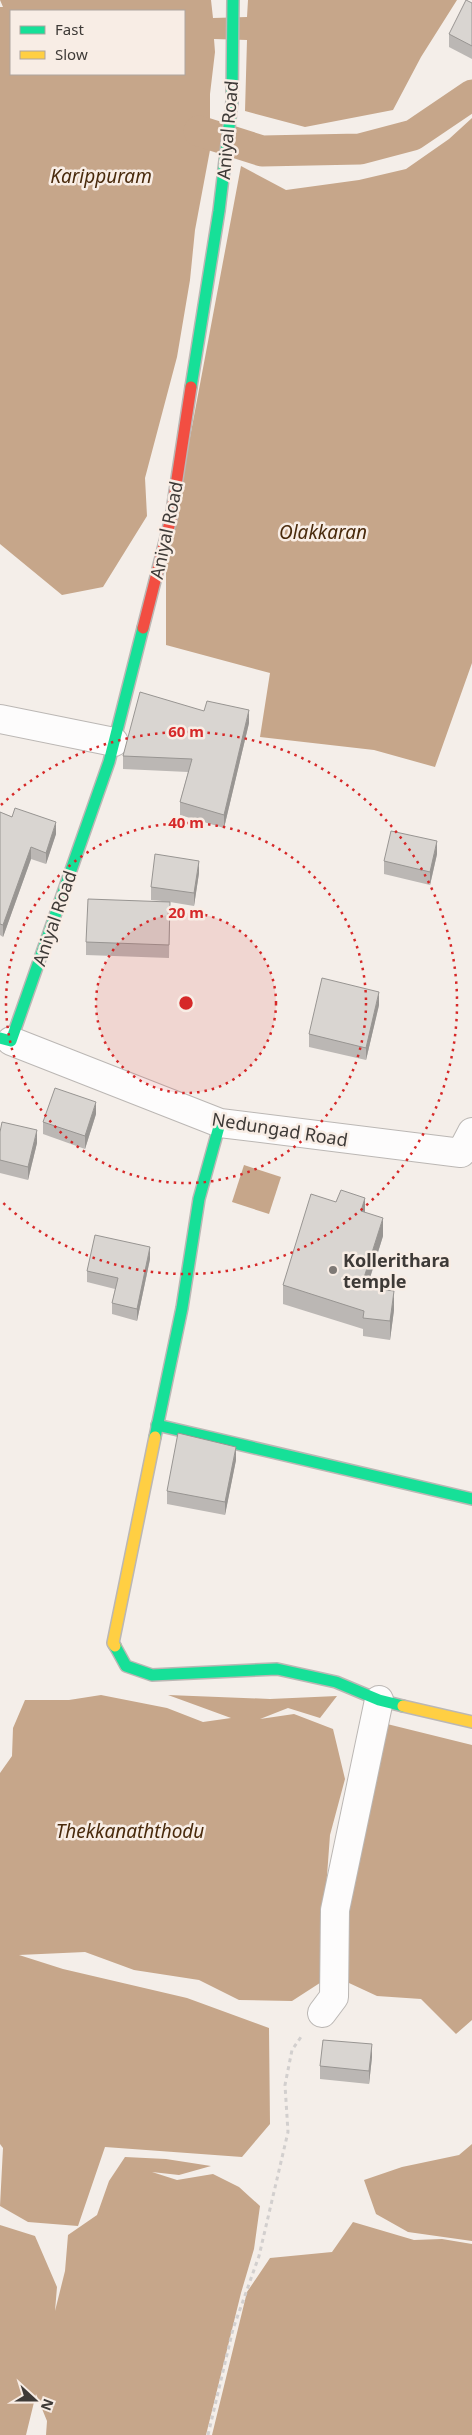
<svg xmlns="http://www.w3.org/2000/svg" width="472" height="2435" viewBox="0 0 472 2435" font-family="'Noto Sans',sans-serif">
<style>
.water{fill:#c6a68a;fill-rule:evenodd}
.lines{fill:none;stroke-linecap:round;stroke-linejoin:round}
.canal{stroke:#c6a68a;stroke-width:31}
.street-casing{stroke:#bbb7b4;stroke-width:30}
.fast-casing{stroke:#bbb7b4;stroke-width:14}
.slow-casing{stroke:#bbb7b4;stroke-width:14}
.jam-casing{stroke:#bbb7b4;stroke-width:14}
.path{stroke:#d2cfce;stroke-width:3;stroke-dasharray:4 4;stroke-linecap:butt}
.street{stroke:#fdfcfc;stroke-width:28}
.fast{stroke:#16e098;stroke-width:11}
.slow{stroke:#ffcf43;stroke-width:11}
.jam{stroke:#f24e42;stroke-width:11}
.wall{fill:#bbb7b4}
.shaded-wall{fill:#989592}
.building{fill:#d9d5d1;stroke:#989592}
.ring{fill:none;stroke:#d62828;stroke-width:2.5;stroke-dasharray:2.5 5}
.poi-dot{fill:#7e7975;stroke:#f8ede5;stroke-width:2}
.labels{text-anchor:middle;dominant-baseline:central;stroke-width:5;stroke-linejoin:round;paint-order:stroke}
.street-label{font-size:18px;fill:#3e3a37;stroke:#f8ede5}
.poi-label{font-size:18px;font-weight:bold;fill:#3e3a37;stroke:#f8ede5;text-anchor:start}
.water-label{font-size:19px;font-style:italic;fill:#492a0c;stroke:#f8ede5}
.centre{fill:#d62828;stroke:#f8ede5;stroke-width:2.5}
.ring-label{font-size:15px;text-anchor:middle;font-weight:bold;fill:#d62828;stroke:#f8ede5;stroke-width:5;stroke-linejoin:round;paint-order:stroke}
</style>
<rect width="100%" height="100%" fill="#f4eee9"/>
<!-- water -->
<g class="water">
<path d="M0,0H211L213,18L247,17L248,0H457L421,57L393,110L305,127L245,111L247,40L214,39L215,52L210,94V150L195,230L190,280L177,357L145,478L147,516L103,587L62,595L0,544V7H3ZM11,11H184V74H11Z"/>
<polygon points="472,118 472,663 435,767 374,750 260,737 270,673 166,645 166,565 241,166 286,190 359,180 406,169 449,139"/>
<polygon points="244,1165 281,1177 269,1214 232,1202"/>
<polygon points="101,1695 167,1708 203,1722 231,1718 168,1695 270,1699 337,1696 320,1718 288,1708 260,1719 294,1714 333,1729 345,1779 330,1835 326,1889 379,1722 472,1745 472,2020 456,2034 421,1999 377,1996 349,1983 347,1918 326,1979 292,2001 239,2000 199,1980 134,1970 85,1952 19,1955 63,1969 187,1998 269,2028 270,2124 242,2157 105,2147 78,2226 28,2222 0,2206 3,2148 0,2144 0,1773 12,1756 13,1728 25,1700 69,1700"/>
<polygon points="472,2144 472,2241 408,2232 376,2214 364,2180 402,2167 459,2155"/>
<polygon points="125,2157 166,2159 211,2166 179,2175 152,2172 177,2180 213,2174 239,2187 260,2206 254,2249 241,2293 206,2435 46,2435 47,2421 36,2394 26,2435 0,2435 0,2225 35,2236 57,2287 55,2311 65,2271 68,2235 97,2215 109,2181"/>
<polygon points="353,2222 414,2240 442,2239 472,2244 472,2435 212,2435 247,2292 270,2258 332,2252"/>
</g>
<g class="lines">
<!-- canal -->
<polyline class="canal" points="199,131 262,151 360,149 413,135 472,95"/>
<defs>
<g id="street">
<polyline points="0,719 114,742"/>
<polyline points="11,1041 220,1123 461,1153 472,1132"/>
<polyline points="322,2013 334,1997 335,1910 379,1700"/>
</g>
<g id="fast">
<polyline points="191,387 219,211 232,102 233,0"/>
<polyline points="0,1038 11,1041 109,762 143,628"/>
<polyline points="157,1425 472,1499"/>
<polyline points="155,1437 182,1308 199,1199 220,1123"/>
<polyline points="115,1646 126,1666 152,1675 277,1669 336,1682 379,1700 403,1706"/>
</g>
<g id="slow">
<polyline points="115,1646 113,1643 155,1437"/>
<polyline points="403,1706 472,1722"/>
</g>
<polyline id="jam" points="143,628 171,518 191,387"/>
</defs>
<!-- street casing -->
<use href="#street" class="street-casing"/>
<!-- fast casing -->
<use href="#fast" class="fast-casing"/>
<!-- slow casing -->
<use href="#slow" class="slow-casing"/>
<!-- jam casing -->
<use href="#jam" class="jam-casing"/>
<!-- path -->
<polyline class="path" points="208,2435 233,2329 259,2256 288,2132 285,2085 292,2050 303,2034"/>
<!-- street -->
<use href="#street" class="street"/>
<!-- fast -->
<use href="#fast" class="fast"/>
<!-- slow -->
<use href="#slow" class="slow"/>
<!-- jam -->
<use href="#jam" class="jam"/>
</g>
<!-- wall -->
<g class="wall">
<polygon points="472,3 472,59 449,47 449,34"/>
<polygon points="204,711 249,723 224,828 180,815 180,802 188,772 123,769 123,756"/>
<polygon points="0,812 56,834 46,864 31,859 3,937 0,935"/>
<polygon points="437,854 430,885 384,874 384,861"/>
<polygon points="199,873 194,906 170,902 169,958 86,955 86,942 162,901 151,900 151,887"/>
<polygon points="379,1005 366,1060 309,1047 309,1034"/>
<polygon points="96,1114 85,1149 43,1134 43,1122"/>
<polygon points="0,1132 37,1143 28,1180 0,1173"/>
<polygon points="365,1212 383,1236 367,1288 394,1310 390,1340 363,1336 363,1329 283,1304 283,1285"/>
<polygon points="150,1259 137,1321 112,1314 112,1303 115,1289 87,1282 87,1271"/>
<polygon points="236,1460 225,1515 167,1504 167,1491"/>
<polygon points="372,2057 369,2084 320,2079 320,2066"/>
</g>
<!-- shaded-wall -->
<g class="shaded-wall">
<polygon points="249,710 249,723 224,828 224,815"/>
<polygon points="56,822 56,834 46,864 46,853"/>
<polygon points="437,841 437,854 430,885 430,872"/>
<polygon points="31,847 31,859 3,937 3,925"/>
<polygon points="199,861 199,873 194,906 194,893"/>
<polygon points="379,992 379,1005 366,1060 366,1048"/>
<polygon points="96,1102 96,1114 85,1149 85,1136"/>
<polygon points="37,1130 37,1143 28,1180 28,1167"/>
<polygon points="365,1198 365,1216 361,1211"/>
<polygon points="383,1218 383,1236 361,1306 361,1287"/>
<polygon points="150,1247 150,1259 137,1321 137,1309"/>
<polygon points="394,1291 394,1310 390,1340 390,1321"/>
<polygon points="236,1447 236,1460 225,1515 225,1502"/>
<polygon points="372,2044 372,2057 369,2084 369,2071"/>
</g>
<!-- building -->
<g class="building">
<polygon points="466,0 472,3 472,46 449,34"/>
<polygon points="140,692 204,711 207,701 249,710 224,815 180,802 192,759 123,756"/>
<polygon points="15,808 56,822 46,853 31,847 3,925 0,924 0,812 12,817"/>
<polygon points="391,831 437,841 430,872 384,861"/>
<polygon points="155,854 199,861 194,893 151,887"/>
<polygon points="88,899 170,902 169,945 86,942"/>
<polygon points="322,978 379,992 366,1048 309,1034"/>
<polygon points="55,1088 96,1102 85,1136 43,1122"/>
<polygon points="2,1122 37,1130 28,1167 0,1160 0,1132"/>
<polygon points="341,1190 365,1198 361,1211 383,1218 361,1287 394,1291 390,1321 363,1318 364,1311 283,1285 311,1194 336,1202"/>
<polygon points="95,1235 150,1247 137,1309 112,1303 118,1278 87,1271"/>
<polygon points="178,1433 236,1447 225,1502 167,1491"/>
<polygon points="323,2040 372,2044 369,2071 320,2066"/>
</g>
<!-- distance rings -->
<circle cx="186" cy="1003" r="90" fill="#d62828" fill-opacity=".12"/>
<g class="ring">
<circle cx="186" cy="1003" r="90"/>
<circle cx="186" cy="1003" r="180"/>
<path d="M1 805A271 271 0 1 1 1 1201"/>
</g>
<!-- markers -->
<circle class="poi-dot" cx="333" cy="1270" r="5"/>
<g class="labels">
<!-- street labels -->
<g class="street-label">
<text transform="translate(227 130) rotate(-85)">Aniyal Road</text>
<text transform="translate(166 530) rotate(-78)">Aniyal Road</text>
<text transform="translate(54 918) rotate(-71)">Aniyal Road</text>
<text transform="translate(280 1129) rotate(9)">Nedungad Road</text>
</g>
<!-- poi labels -->
<g class="poi-label">
<text x="343" y="1260">Kollerithara<tspan x="343" dy="21">temple</tspan></text>
</g>
<!-- water labels -->
<g class="water-label">
<text x="101" y="176">Karippuram</text>
<text x="323" y="532">Olakkaran</text>
<text x="130" y="1831">Thekkanaththodu</text>
</g>
</g>
<circle cx="186" cy="1003" r="8" class="centre"/>
<g class="ring-label">
<text x="186" y="737">60 m</text>
<text x="186" y="828">40 m</text>
<text x="186" y="918">20 m</text>
</g>
<!-- legend -->
<rect x="10" y="10" width="175" height="65" fill="#f8ede5" stroke="#aea59f"/>
<rect x="20" y="26" width="25" height="8" fill="#16e098" stroke="#aea59f"/>
<text x="55" y="35" font-size="15" fill="#3e3a37">Fast</text>
<rect x="20" y="51" width="25" height="8" fill="#ffcf43" stroke="#aea59f"/>
<text x="55" y="60" font-size="15" fill="#3e3a37">Slow</text>
<!-- north arrow -->
<g transform="translate(35 2400) rotate(111)" stroke="#f8ede5" stroke-width="4" paint-order="stroke">
<path d="M0-4L9 19L0 12L-9 19Z" fill="#3e3a37"/>
<text y="-8" font-size="14" font-weight="bold" text-anchor="middle" fill="#3e3a37">N</text>
</g>
</svg>
